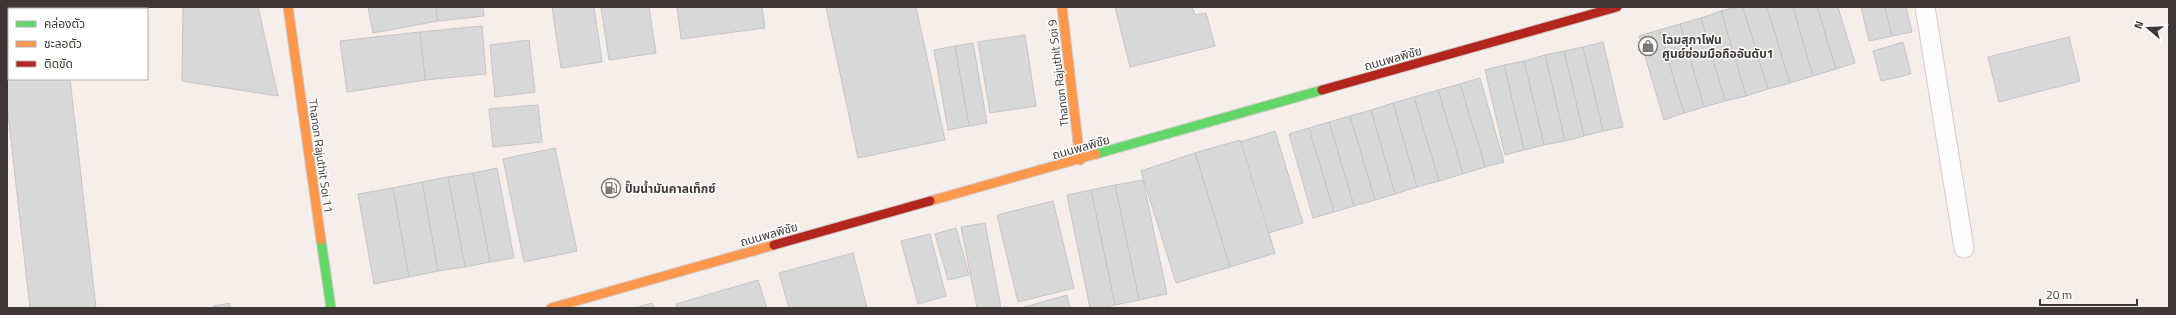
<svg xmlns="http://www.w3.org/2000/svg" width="2176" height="315" viewBox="0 0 2176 315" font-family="'Titillium Web','Noto Sans Thai',sans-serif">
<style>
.building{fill:#d9d8d8;stroke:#c4c3c3}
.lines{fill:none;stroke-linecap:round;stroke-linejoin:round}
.lane-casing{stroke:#d2ccc9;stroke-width:21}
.fast-casing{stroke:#d2ccc9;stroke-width:11}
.slow-casing{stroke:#d2ccc9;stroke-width:11}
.jam-casing{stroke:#d2ccc9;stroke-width:11}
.lane{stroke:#fefcfc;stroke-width:19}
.fast{stroke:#63d668;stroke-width:9}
.slow{stroke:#ff974d;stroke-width:9}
.jam{stroke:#b3261e;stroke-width:9}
.labels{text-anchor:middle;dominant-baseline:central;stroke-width:3;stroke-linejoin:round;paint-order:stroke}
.poi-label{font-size:12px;font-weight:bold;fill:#3d3835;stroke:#fff;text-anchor:start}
.street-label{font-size:12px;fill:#3d3835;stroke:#fff}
</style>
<rect width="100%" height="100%" fill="#f6eeeb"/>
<!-- building -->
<g class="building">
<polygon points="7,7 62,7 63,9 9,9 9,79 70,79 96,308 30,308 7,105"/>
<polygon points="183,7 258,7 278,96 182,81"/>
<polygon points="368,7 436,7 438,21 373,33"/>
<polygon points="436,7 483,7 484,16 438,21"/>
<polygon points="552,7 594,7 602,62 561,68"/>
<polygon points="601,7 649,7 656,53 609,60"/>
<polygon points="677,7 762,7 765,28 681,39"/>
<polygon points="826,7 916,7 945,140 858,158"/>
<polygon points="1115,7 1192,7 1195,15 1206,13 1215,46 1130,67"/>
<polygon points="1737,7 1743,7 1768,89 1746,96 1721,11"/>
<polygon points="1743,7 1767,7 1790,83 1768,89"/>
<polygon points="1767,7 1793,7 1813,76 1790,83"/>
<polygon points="1793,7 1817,7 1836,69 1813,76"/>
<polygon points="1817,7 1838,7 1855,63 1836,69"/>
<polygon points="1861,7 1885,7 1892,36 1869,41"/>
<polygon points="1885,7 1906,7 1912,32 1892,36"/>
<polygon points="1721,11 1746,96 1725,101 1701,18"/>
<polygon points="1701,18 1725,101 1704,107 1680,24"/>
<polygon points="1680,24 1704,107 1684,113 1659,30"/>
<polygon points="482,26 486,74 425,80 420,32"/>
<polygon points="1659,30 1684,113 1664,120 1639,36"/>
<polygon points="420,32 425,80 347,92 340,41"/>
<polygon points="1025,35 1036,106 990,113 978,42"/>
<polygon points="2069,37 2080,81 1999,102 1988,57"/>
<polygon points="529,40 535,92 495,97 490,45"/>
<polygon points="1603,42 1623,127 1603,131 1583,47"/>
<polygon points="1903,42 1911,74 1881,81 1873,51"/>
<polygon points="973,43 987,123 969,126 955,46"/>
<polygon points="955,46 969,126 948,130 934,50"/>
<polygon points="1583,47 1603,131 1584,136 1564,51"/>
<polygon points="1564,51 1584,136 1565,141 1545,55"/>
<polygon points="1545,55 1565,141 1544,145 1524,61"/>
<polygon points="1524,61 1544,145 1524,150 1504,65"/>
<polygon points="1504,65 1524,150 1505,155 1485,70"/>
<polygon points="1480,78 1504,162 1485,167 1460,84"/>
<polygon points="1460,84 1485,167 1463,174 1438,90"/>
<polygon points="1438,90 1463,174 1439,181 1414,97"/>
<polygon points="1414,97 1439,181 1417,187 1393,103"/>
<polygon points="1393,103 1417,187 1395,194 1371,110"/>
<polygon points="538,105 542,142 493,147 489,109"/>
<polygon points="1371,110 1395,194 1375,200 1350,116"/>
<polygon points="1350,116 1375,200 1354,206 1329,122"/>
<polygon points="1329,122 1354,206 1334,212 1309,128"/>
<polygon points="1309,128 1334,212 1313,218 1289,134"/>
<polygon points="1275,131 1303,223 1268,233 1240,142"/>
<polygon points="1240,140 1275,253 1230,267 1195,153"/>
<polygon points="555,148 577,251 524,262 503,159"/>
<polygon points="1195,153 1230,267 1176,283 1141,171"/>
<polygon points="497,168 514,258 490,262 473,173"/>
<polygon points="473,173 490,262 465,267 448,177"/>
<polygon points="448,177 465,267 438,271 422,182"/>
<polygon points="1143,180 1167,294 1139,300 1115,185"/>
<polygon points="422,182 438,271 409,277 393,188"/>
<polygon points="1115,185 1139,300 1115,305 1091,190"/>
<polygon points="393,188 409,277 374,284 358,194"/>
<polygon points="1091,190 1115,305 1101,308 1090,308 1067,195"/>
<polygon points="1053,201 1074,288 1018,302 997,215"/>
<polygon points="985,223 1001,308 977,308 961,227"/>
<polygon points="956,228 969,275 948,280 935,234"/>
<polygon points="930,234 946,296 918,304 901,241"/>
<polygon points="853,253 867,308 789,308 779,273"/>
<polygon points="758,280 767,308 677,308 676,304"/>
<polygon points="1067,295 1070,308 1021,308"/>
<polygon points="230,303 230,308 213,308 213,306"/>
<polygon points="652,303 654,308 636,308"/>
</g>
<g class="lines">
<defs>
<polyline id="lane" points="1925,7 1964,248"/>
<g id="fast">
<polyline points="1096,154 1322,90"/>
<polyline points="321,240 331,308"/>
</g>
<g id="slow">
<polyline points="288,7 321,240"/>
<polyline points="1062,7 1080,160"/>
<polyline points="930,201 1096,154"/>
<polyline points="551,308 774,245"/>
</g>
<g id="jam">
<polyline points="1322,90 1617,7"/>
<polyline points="774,245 930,201"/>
</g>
</defs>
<!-- lane casing -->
<use href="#lane" class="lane-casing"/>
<!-- fast casing -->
<use href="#fast" class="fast-casing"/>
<!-- slow casing -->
<use href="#slow" class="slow-casing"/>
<!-- jam casing -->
<use href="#jam" class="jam-casing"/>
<!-- lane -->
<use href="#lane" class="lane"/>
<!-- fast -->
<use href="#fast" class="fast"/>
<!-- slow -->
<use href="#slow" class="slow"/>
<!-- jam -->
<use href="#jam" class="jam"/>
</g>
<!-- icons -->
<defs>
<symbol id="shop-ring" viewBox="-11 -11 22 22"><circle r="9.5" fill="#fff" stroke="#7e7875" stroke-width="1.5"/><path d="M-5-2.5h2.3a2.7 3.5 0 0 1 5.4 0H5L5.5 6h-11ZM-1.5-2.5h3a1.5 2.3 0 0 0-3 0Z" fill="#7e7875"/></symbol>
<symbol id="fuel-ring" viewBox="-11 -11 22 22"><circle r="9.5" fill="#fff" stroke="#7e7875" stroke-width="1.5"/><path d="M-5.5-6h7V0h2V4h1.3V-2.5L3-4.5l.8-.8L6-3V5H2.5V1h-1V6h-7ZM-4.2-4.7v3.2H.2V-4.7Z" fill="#7e7875"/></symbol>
</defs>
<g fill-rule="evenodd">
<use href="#shop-ring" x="1637" y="35" width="22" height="22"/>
<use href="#fuel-ring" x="600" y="177" width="22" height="22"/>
</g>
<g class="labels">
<!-- poi labels -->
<g class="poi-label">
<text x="1662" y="39">โฉมสุภาโฟน<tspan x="1662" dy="14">ศูนย์ซ่อมมือถืออันดับ1</tspan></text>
<text x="625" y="188">ปั๊มน้ำมันคาลเท็กซ์</text>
</g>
<!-- street labels -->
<g class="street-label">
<text transform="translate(1393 58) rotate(-16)">ถนนพลพิชัย</text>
<text transform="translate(1058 73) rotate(-97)">Thanon Rajuthit Soi 9</text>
<text transform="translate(1081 147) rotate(-16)">ถนนพลพิชัย</text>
<text transform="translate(321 156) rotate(82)">Thanon Rajuthit Soi 11</text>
<text transform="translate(769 234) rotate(-16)">ถนนพลพิชัย</text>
</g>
</g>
<!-- border -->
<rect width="2176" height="315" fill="none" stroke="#3d3835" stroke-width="16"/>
<!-- legend -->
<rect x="8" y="8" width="140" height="72" fill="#ffffff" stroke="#b1afae"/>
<rect x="16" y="21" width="20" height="6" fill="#63d668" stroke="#b1afae"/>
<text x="44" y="28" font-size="12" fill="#3d3835">คล่องตัว</text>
<rect x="16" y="41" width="20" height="6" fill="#ff974d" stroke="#b1afae"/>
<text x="44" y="48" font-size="12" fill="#3d3835">ชะลอตัว</text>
<rect x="16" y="61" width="20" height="6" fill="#b3261e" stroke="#b1afae"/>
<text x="44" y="68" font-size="12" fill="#3d3835">ติดขัด</text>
<!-- north arrow -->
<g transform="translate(2148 28) rotate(289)" stroke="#ffffff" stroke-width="3" paint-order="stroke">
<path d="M0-3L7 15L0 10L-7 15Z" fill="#3d3835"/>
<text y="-6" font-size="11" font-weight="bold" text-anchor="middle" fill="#3d3835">N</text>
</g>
<!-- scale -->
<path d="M2040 299v6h97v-6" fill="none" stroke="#3d3835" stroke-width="2"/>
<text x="2046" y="299" font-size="12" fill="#3d3835" stroke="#ffffff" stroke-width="3" paint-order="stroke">20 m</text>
</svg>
